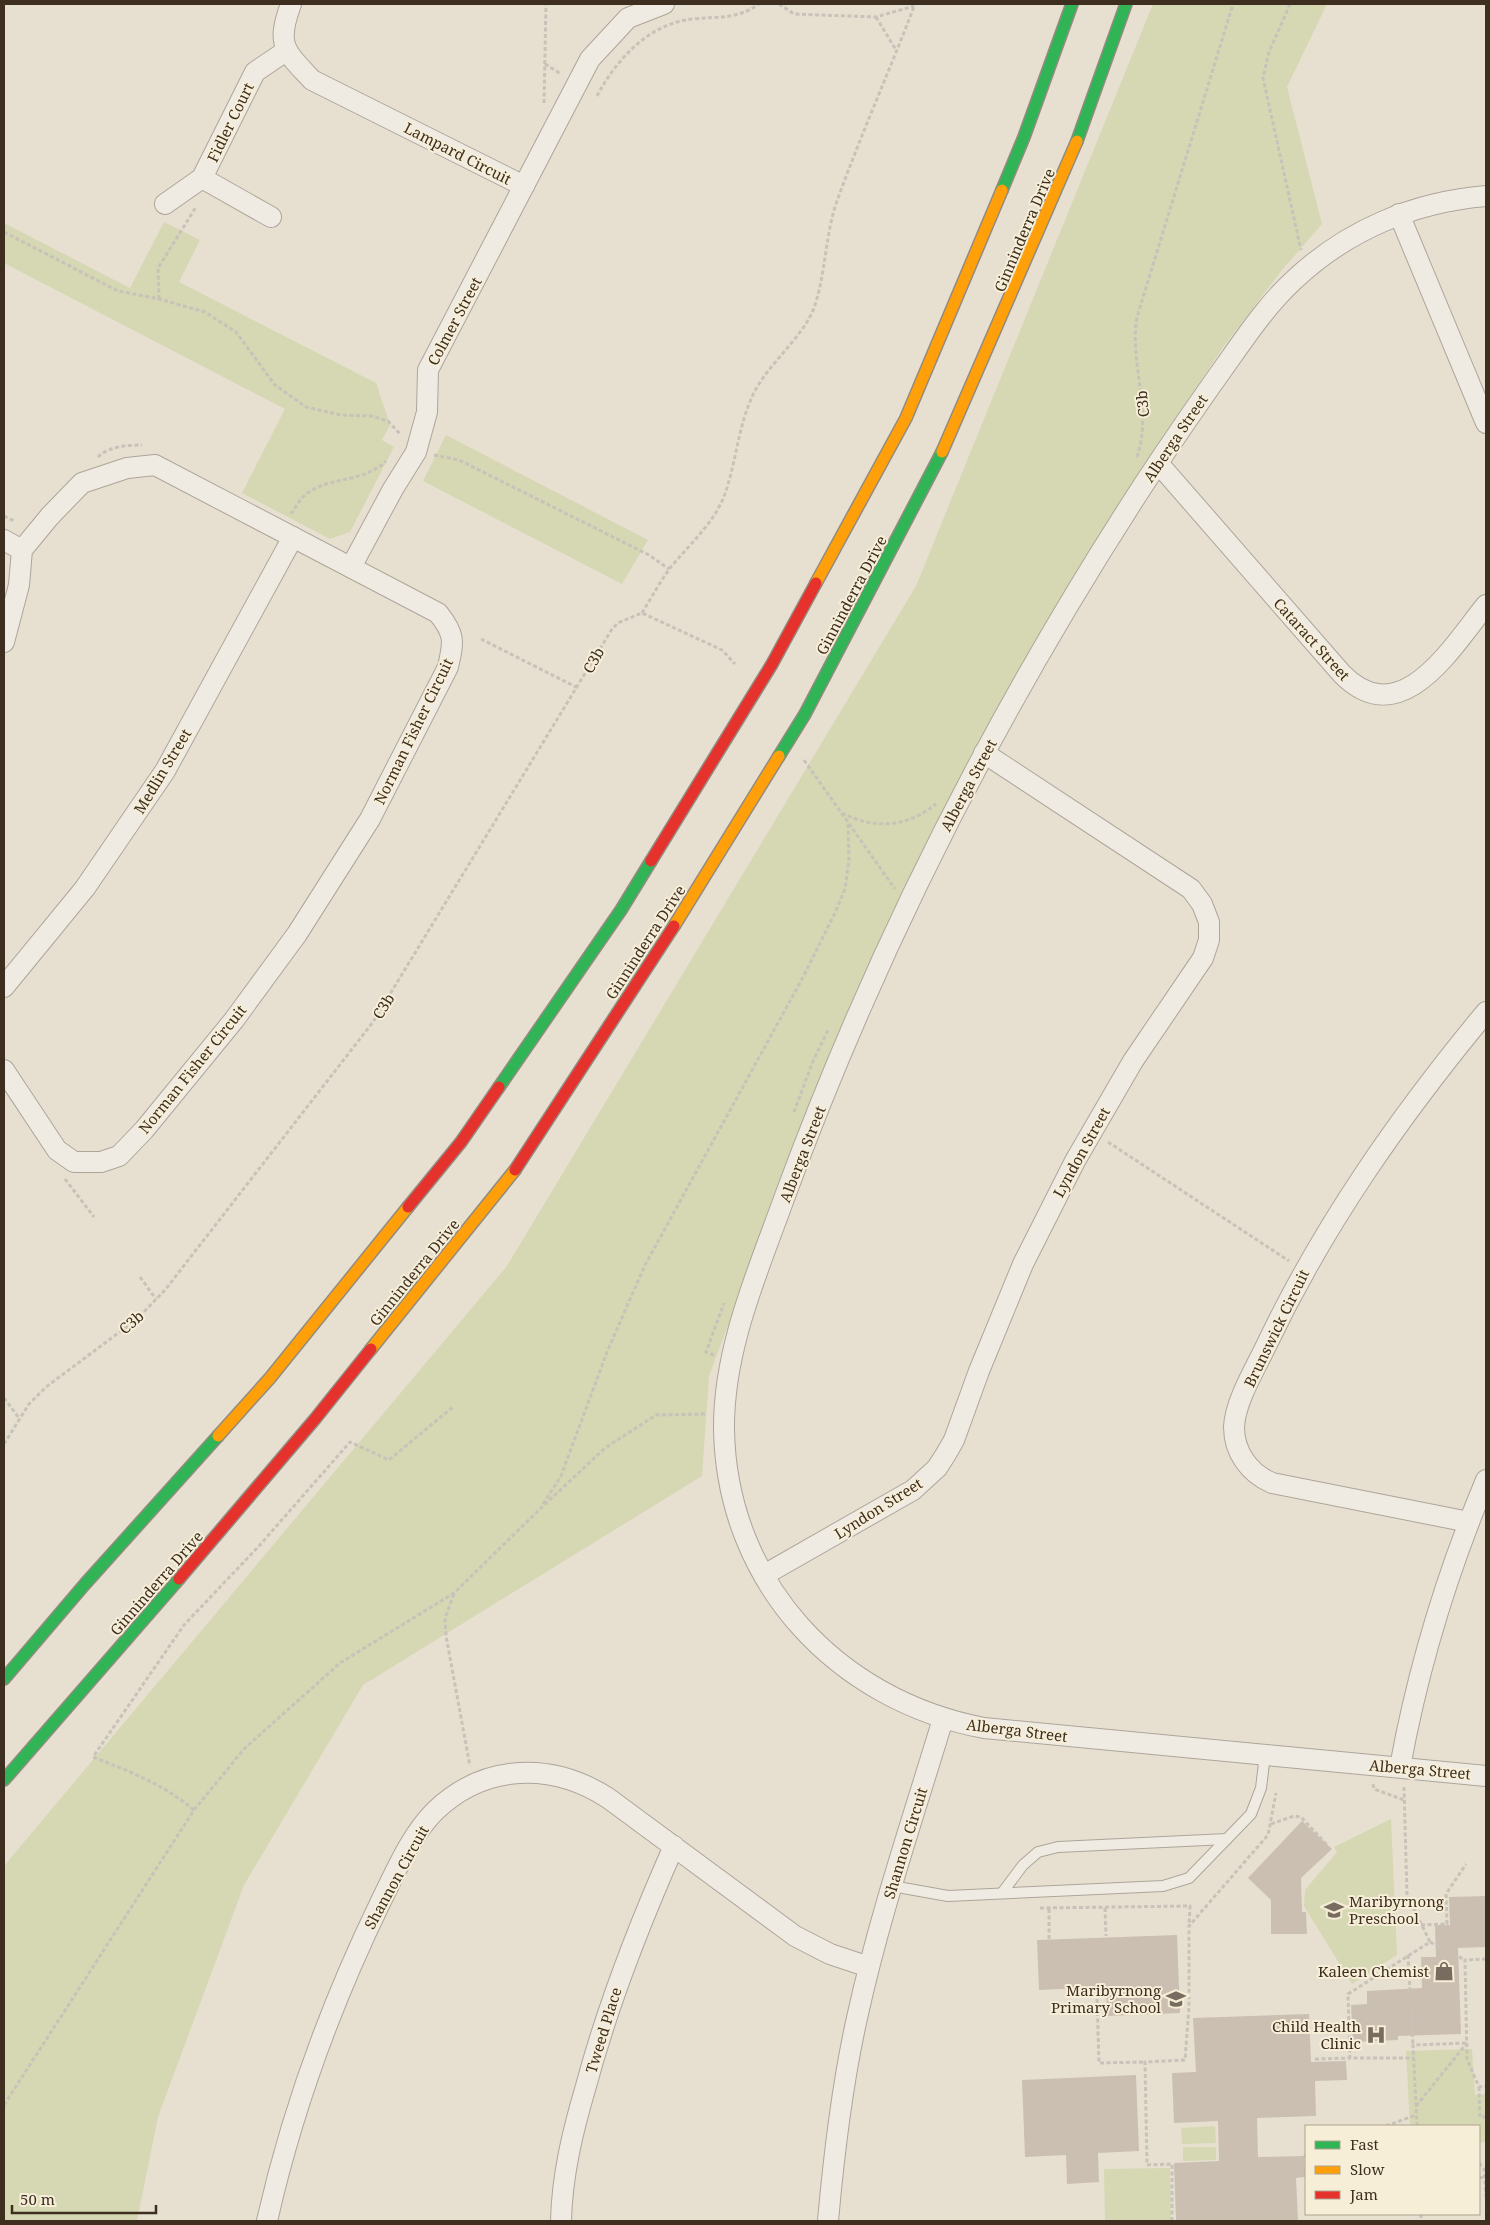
<svg xmlns="http://www.w3.org/2000/svg" width="1490" height="2225" viewBox="0 0 1490 2225" font-family="'Noto Serif',serif">
<style>
.green{fill:#d6d7b3}
.building{fill:#cbbfb2}
.lines{fill:none;stroke-linecap:round;stroke-linejoin:round}
.lane-casing{stroke:#ada599;stroke-width:12}
.street-casing{stroke:#ada599;stroke-width:22}
.fast-casing{stroke:#928b80;stroke-width:14}
.slow-casing{stroke:#928b80;stroke-width:14}
.jam-casing{stroke:#928b80;stroke-width:14}
.path{stroke:#c8c2b9;stroke-width:3;stroke-dasharray:4 2.5;stroke-linecap:butt}
.lane{stroke:#efebe3;stroke-width:10}
.street{stroke:#efebe3;stroke-width:20}
.fast{stroke:#30b455;stroke-width:11}
.slow{stroke:#ff9f0a;stroke-width:11}
.jam{stroke:#e5322d;stroke-width:11}
.labels{text-anchor:middle;dominant-baseline:central;stroke-width:4;stroke-linejoin:round;paint-order:stroke}
.street-label{font-size:15px;fill:#3d2e20;stroke:#f7eed8}
.poi-label{font-size:15px;fill:#3d2e20;stroke:#f7eed8;text-anchor:end}
</style>
<rect width="100%" height="100%" fill="#e7e0d1"/>
<!-- green -->
<g class="green">
<polygon points="1153,4 1327,4 1287,87 1322,224 1282,270 1224,346 1141,469 1012,683 725,1333 709,1376 702,1476 363,1685 244,1885 158,2117 137,2221 4,2221 4,1866 507,1266 916,586"/>
<polygon points="164,222 200,240 179,282 376,383 390,425 382,440 394,447 350,532 330,539 242,493 285,409 4,263 4,223 130,288"/>
<polygon points="446,435 648,540 622,584 423,481"/>
<polygon points="1391,1819 1397,1955 1352,1984 1304,1906 1305,1890 1337,1852 1334,1847"/>
<polygon points="1472,2049 1475,2095 1486,2094 1486,2142 1479,2143 1479,2126 1410,2126 1406,2051"/>
<polygon points="1215,2126 1216,2143 1182,2144 1181,2128"/>
<polygon points="1183,2147 1216,2147 1216,2160 1183,2161"/>
<polygon points="1170,2168 1171,2221 1105,2221 1104,2169"/>
</g>
<!-- building -->
<g class="building">
<polygon points="1302,1821 1332,1849 1301,1878 1302,1912 1306,1912 1307,1934 1271,1934 1271,1900 1248,1878"/>
<polygon points="1486,1896 1486,1947 1458,1948 1461,2034 1398,2036 1398,2040 1353,2042 1351,2005 1367,2004 1367,1991 1422,1988 1421,1957 1436,1957 1435,1925 1450,1925 1449,1897"/>
<polygon points="1177,1935 1180,2013 1107,2016 1106,1987 1039,1990 1037,1940"/>
<polygon points="1309,2014 1311,2062 1346,2061 1347,2080 1315,2081 1316,2116 1257,2118 1258,2157 1304,2156 1305,2177 1296,2178 1298,2221 1176,2221 1174,2163 1219,2161 1218,2121 1174,2123 1172,2073 1196,2072 1193,2018"/>
<polygon points="1136,2075 1139,2151 1098,2153 1099,2182 1067,2184 1066,2155 1025,2157 1022,2080"/>
</g>
<g class="lines">
<defs>
<g id="lane">
<polyline points="892,1886 948,1896 1163,1886 1189,1878 1251,1814 1261,1788 1265,1755"/>
<polyline points="1002,1893 1023,1865 1038,1852 1058,1847 1227,1839"/>
</g>
<g id="street">
<path d="M291,4C276,45 284,50 312,80L524,186"/>
<polyline points="202,178 271,217"/>
<path d="M1486,196C1414,202 1347,230 1294,280C1270,302 1251,329 1232,356C1202,398 1173,440 1144,484C999,707 877,946 785,1196C758,1271 723,1349 724,1430C727,1583 837,1700 984,1728L1486,1776"/>
<polyline points="165,204 202,178 255,72 286,51"/>
<polyline points="1399,214 1486,423"/>
<path d="M1158,463L1342,674C1401,734 1452,647 1486,605"/>
<polyline points="4,540 22,550"/>
<polyline points="351,567 393,489 416,452 427,412 428,370 590,59 628,18 664,4"/>
<path d="M4,642L19,585L22,550L50,516L82,483L127,468L155,465L438,613C455,634 454,641 448,667L370,819L297,934L234,1020L144,1130L119,1156L101,1162H74L57,1150L4,1070"/>
<polyline points="4,987 85,888 165,771 293,537"/>
<path d="M1469,1522L1272,1483C1249,1473 1234,1452 1234,1427C1235,1402 1255,1369 1266,1346C1324,1224 1400,1116 1486,1012"/>
<polyline points="764,1575 913,1490 937,1468 946,1454 954,1440 979,1371 1023,1264 1075,1161 1133,1061 1203,958 1209,940 1209,922 1202,904 1191,889 984,753"/>
<path d="M1400,1767C1418,1668 1447,1573 1486,1480"/>
<path d="M267,2221C292,2110 331,2004 381,1901C396,1871 411,1835 435,1811C485,1763 552,1762 608,1798L795,1936L830,1954L869,1967"/>
<path d="M561,2221C562,2175 573,2130 586,2086C608,2004 639,1925 674,1846"/>
<path d="M828,2221C834,2153 842,2085 857,2018C879,1917 913,1818 943,1719"/>
</g>
<g id="fast">
<polyline points="1077,141 1126,4"/>
<polyline points="1002,190 1024,137 1072,4"/>
<polyline points="779,756 805,714 942,452"/>
<polyline points="499,1087 621,910 651,861"/>
<polyline points="4,1679 85,1584 218,1436"/>
<polyline points="4,1780 179,1579"/>
</g>
<g id="slow">
<polyline points="942,452 1077,141"/>
<polyline points="816,583 906,418 1002,190"/>
<polyline points="674,926 779,756"/>
<polyline points="371,1349 515,1170"/>
<polyline points="218,1436 270,1378 408,1207"/>
</g>
<g id="jam">
<polyline points="651,861 772,664 816,583"/>
<polyline points="515,1170 674,926"/>
<polyline points="408,1207 461,1142 499,1087"/>
<polyline points="179,1579 315,1419 371,1349"/>
</g>
</defs>
<!-- lane casing -->
<use href="#lane" class="lane-casing"/>
<!-- street casing -->
<use href="#street" class="street-casing"/>
<!-- fast casing -->
<use href="#fast" class="fast-casing"/>
<!-- slow casing -->
<use href="#slow" class="slow-casing"/>
<!-- jam casing -->
<use href="#jam" class="jam-casing"/>
<!-- path -->
<g class="path">
<polyline points="779,4 794,14 876,17 914,6"/>
<polyline points="1290,4 1269,52 1263,78 1301,250"/>
<polyline points="876,17 896,50"/>
<polyline points="545,64 561,74"/>
<path d="M597,96C616,60 649,23 693,19C719,16 736,20 759,4"/>
<polyline points="544,103 546,4"/>
<polyline points="4,232 118,291 159,299 205,312 236,332 275,385 306,407 341,415 371,416 388,421 401,435"/>
<polyline points="159,299 158,268 196,207"/>
<polyline points="434,455 459,460 649,555 669,569"/>
<path d="M98,457C109,446 128,445 142,445"/>
<path d="M1137,457C1153,410 1129,364 1137,317L1233,4"/>
<path d="M291,514C294,509 298,503 302,498C324,475 361,485 386,461"/>
<polyline points="4,516 14,521"/>
<path d="M642,613C651,598 660,582 670,568C689,545 711,526 723,499C736,466 737,430 752,397C766,365 802,339 814,308C826,273 825,235 837,201C861,134 890,70 915,4"/>
<polyline points="481,639 578,688"/>
<polyline points="804,760 895,889"/>
<path d="M842,813C875,830 907,827 936,804"/>
<polyline points="794,1112 813,1061 828,1030"/>
<polyline points="1108,1142 1289,1261"/>
<polyline points="65,1179 94,1217"/>
<polyline points="140,1277 156,1299"/>
<polyline points="714,1355 706,1352 724,1303"/>
<polyline points="4,1398 19,1418"/>
<polyline points="4,1444 29,1404 46,1387 137,1319 165,1290 373,1022 612,629 618,623 642,613 722,650 735,664"/>
<polyline points="543,1504 561,1476 607,1352 645,1265 801,981 835,913 845,889 849,860 848,822"/>
<polyline points="454,1594 445,1618 446,1636 470,1766"/>
<polyline points="1373,1784 1374,1789 1404,1800"/>
<polyline points="1404,1787 1407,1895 1430,1942 1348,1994 1350,2058 1414,2058"/>
<path d="M194,1810C163,1784 131,1772 93,1757L184,1625L259,1546L350,1442L389,1460L454,1406"/>
<polyline points="1271,1824 1294,1816 1301,1817 1328,1846"/>
<polyline points="1040,1908 1190,1906 1189,1926"/>
<polyline points="1105,1908 1106,1936"/>
<polyline points="1049,1909 1049,1940"/>
<polyline points="1421,1925 1447,1924 1446,1894 1466,1864"/>
<polyline points="1430,1942 1465,1960"/>
<polyline points="1408,1955 1413,2045"/>
<polyline points="1486,1959 1465,1960 1467,2059 1479,2087 1486,2086"/>
<polyline points="1097,1999 1099,2063 1145,2062"/>
<polyline points="1315,2059 1350,2058"/>
<polyline points="1479,2087 1480,2117 1486,2117"/>
<polyline points="4,2105 194,1810 244,1749 340,1663 454,1593 540,1509 605,1448 656,1415 707,1414"/>
<polyline points="1416,2106 1467,2043"/>
<polyline points="1386,2126 1416,2115"/>
<polyline points="1417,2126 1413,2045 1467,2043"/>
<polyline points="1304,2156 1306,2155"/>
<polyline points="1479,2163 1484,2169 1486,2197"/>
<polyline points="1479,2178 1485,2177"/>
<polyline points="1421,2214 1421,2221"/>
<polyline points="1172,2221 1172,2164 1147,2165 1145,2062 1185,2060 1189,2007 1189,1926 1268,1835 1276,1793"/>
</g>
<!-- lane -->
<use href="#lane" class="lane"/>
<!-- street -->
<use href="#street" class="street"/>
<!-- fast -->
<use href="#fast" class="fast"/>
<!-- slow -->
<use href="#slow" class="slow"/>
<!-- jam -->
<use href="#jam" class="jam"/>
</g>
<!-- icons -->
<defs>
<symbol id="school-bare" viewBox="-9 -9 18 18"><path d="M0-5L7-2L0 1L-7-2ZM-4 1L0 2.5L4 1V4Q0 6-4 4Z" fill="#786c5e" stroke="#f7eed8" stroke-width="2.5" paint-order="stroke"/></symbol>
<symbol id="shop-bare" viewBox="-9 -9 18 18"><path d="M-5-2.5h2.3a2.7 3.5 0 0 1 5.4 0H5L5.5 6h-11ZM-1.5-2.5h3a1.5 2.3 0 0 0-3 0Z" fill="#786c5e" stroke="#f7eed8" stroke-width="2.5" paint-order="stroke"/></symbol>
<symbol id="hospital-bare" viewBox="-9 -9 18 18"><path d="M-5-5h3v3.5h4V-5h3V5h-3V1.5h-4V5h-3Z" fill="#786c5e" stroke="#f7eed8" stroke-width="2.5" paint-order="stroke"/></symbol>
</defs>
<g fill-rule="evenodd">
<use href="#school-bare" x="1320" y="1896" width="28" height="28"/>
<use href="#shop-bare" x="1430" y="1957" width="28" height="28"/>
<use href="#school-bare" x="1162" y="1985" width="28" height="28"/>
<use href="#hospital-bare" x="1362" y="2021" width="28" height="28"/>
</g>
<g class="labels">
<!-- street labels -->
<g class="street-label">
<text transform="translate(230 122) rotate(-64)">Fidler Court</text>
<text transform="translate(458 153) rotate(27)">Lampard Circuit</text>
<text transform="translate(1024 230) rotate(-67)">Ginninderra Drive</text>
<text transform="translate(454 321) rotate(-62)">Colmer Street</text>
<text transform="translate(1142 404) rotate(-95)">C3b</text>
<text transform="translate(1175 438) rotate(-56)">Alberga Street</text>
<text transform="translate(851 595) rotate(-62)">Ginninderra Drive</text>
<text transform="translate(1312 639) rotate(48)">Cataract Street</text>
<text transform="translate(593 660) rotate(-61)">C3b</text>
<text transform="translate(413 731) rotate(-64)">Norman Fisher Circuit</text>
<text transform="translate(162 771) rotate(-59)">Medlin Street</text>
<text transform="translate(968 785) rotate(-62)">Alberga Street</text>
<text transform="translate(645 942) rotate(-57)">Ginninderra Drive</text>
<text transform="translate(383 1006) rotate(-58)">C3b</text>
<text transform="translate(192 1069) rotate(-51)">Norman Fisher Circuit</text>
<text transform="translate(1081 1152) rotate(-61)">Lyndon Street</text>
<text transform="translate(802 1154) rotate(-69)">Alberga Street</text>
<text transform="translate(414 1272) rotate(-51)">Ginninderra Drive</text>
<text transform="translate(131 1322) rotate(-41)">C3b</text>
<text transform="translate(1276 1328) rotate(-64)">Brunswick Circuit</text>
<text transform="translate(878 1508) rotate(-32)">Lyndon Street</text>
<text transform="translate(156 1583) rotate(-49)">Ginninderra Drive</text>
<text transform="translate(1017 1730) rotate(7)">Alberga Street</text>
<text transform="translate(1420 1769) rotate(5)">Alberga Street</text>
<text transform="translate(905 1843) rotate(-73)">Shannon Circuit</text>
<text transform="translate(396 1877) rotate(-61)">Shannon Circuit</text>
<text transform="translate(603 2030) rotate(-73)">Tweed Place</text>
</g>
<!-- poi labels -->
<g class="poi-label">
<text x="1349" y="1901" text-anchor="start">Maribyrnong<tspan x="1349" dy="17">Preschool</tspan></text>
<text x="1429" y="1971">Kaleen Chemist</text>
<text x="1161" y="1990">Maribyrnong<tspan x="1161" dy="17">Primary School</tspan></text>
<text x="1361" y="2026">Child Health<tspan x="1361" dy="17">Clinic</tspan></text>
</g>
</g>
<!-- border -->
<rect width="1490" height="2225" fill="none" stroke="#3d2e20" stroke-width="10"/>
<!-- legend -->
<rect x="1305" y="2125" width="175" height="90" fill="#f7eed8" stroke="#ada18e"/>
<rect x="1315" y="2141" width="25" height="8" fill="#30b455" stroke="#ada18e"/>
<text x="1350" y="2150" font-size="15" fill="#3d2e20">Fast</text>
<rect x="1315" y="2166" width="25" height="8" fill="#ff9f0a" stroke="#ada18e"/>
<text x="1350" y="2175" font-size="15" fill="#3d2e20">Slow</text>
<rect x="1315" y="2191" width="25" height="8" fill="#e5322d" stroke="#ada18e"/>
<text x="1350" y="2200" font-size="15" fill="#3d2e20">Jam</text>
<!-- scale -->
<path d="M12 2205v8h144v-8" fill="none" stroke="#3d2e20" stroke-width="2.5"/>
<text x="20" y="2205" font-size="15" fill="#3d2e20" stroke="#f7eed8" stroke-width="4" paint-order="stroke">50 m</text>
</svg>
